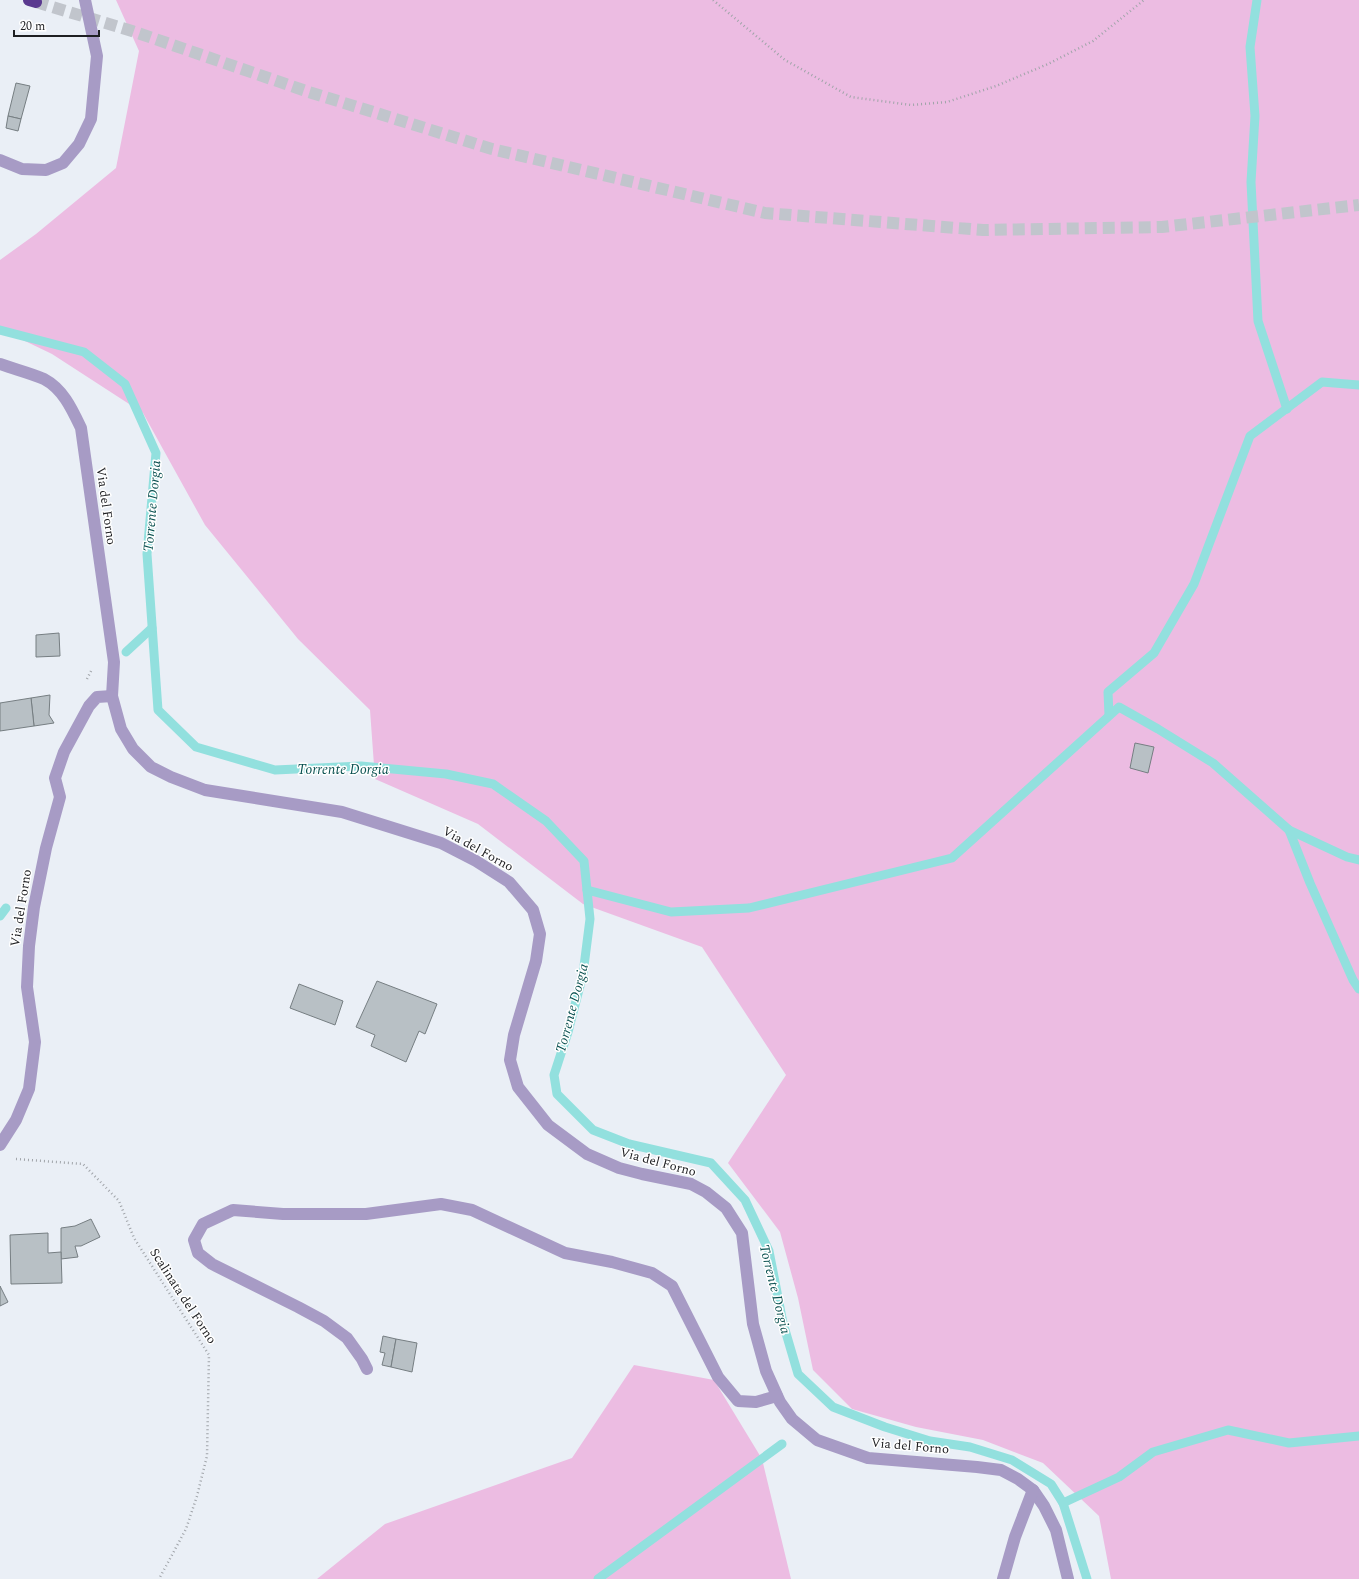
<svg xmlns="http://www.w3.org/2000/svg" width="1359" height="1579" viewBox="0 0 1359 1579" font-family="Spectral,serif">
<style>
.green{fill:#ecbce2}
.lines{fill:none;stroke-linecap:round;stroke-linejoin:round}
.stream{stroke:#92e0de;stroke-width:9}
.building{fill:#b8c0c5;stroke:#767e82}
.highway-tunnel{stroke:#c1c5cc;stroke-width:12;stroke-dasharray:12 6;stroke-linecap:butt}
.path{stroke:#a0a4a9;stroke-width:2.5;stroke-dasharray:1 3;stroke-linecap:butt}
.minor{stroke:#a79bc5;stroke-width:12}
.highway{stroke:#5a398f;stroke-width:12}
.labels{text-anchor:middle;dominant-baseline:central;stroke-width:3;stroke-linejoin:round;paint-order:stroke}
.street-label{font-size:13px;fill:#1e1f22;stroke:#fff}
.water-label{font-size:14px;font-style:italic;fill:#0a5150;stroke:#fff}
</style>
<rect width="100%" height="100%" fill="#eaeff6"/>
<!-- green -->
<g class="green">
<polygon points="116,0 1359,0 1359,1579 1111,1579 1099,1516 1043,1463 983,1440 916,1427 852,1409 813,1370 798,1298 780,1232 728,1163 786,1075 702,947 583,904 478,824 375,779 370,710 298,639 205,525 143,413 52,354 0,329 0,260 36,234 116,168 139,51"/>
<polygon points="634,1365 714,1380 762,1459 791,1579 317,1579 385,1524 572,1458"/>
</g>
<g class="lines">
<!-- stream -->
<g class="stream">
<polyline points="1257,0 1250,47 1255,116 1251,182 1258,321 1287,409"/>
<polyline points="0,330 84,352 125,384 156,453 147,554 158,710 196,747 275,770 361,766 446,774 493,784 546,821 584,861 590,919 583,974 568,1032 554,1075 557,1094 593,1130 629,1144 711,1163 745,1200 769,1251 783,1323 798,1374 833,1407 885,1427 930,1441 970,1447 1012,1460 1051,1484 1063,1503 1087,1579"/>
<polyline points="126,652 152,628"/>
<polyline points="1109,715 1108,692 1154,653 1194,584 1250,436 1322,382 1359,385"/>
<polyline points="1289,830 1310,883 1353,980 1359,989"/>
<polyline points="587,890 671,912 749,908 952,858 1119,707 1158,729 1213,763 1289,830 1347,857 1359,860"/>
<polyline points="0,916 6,908"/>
<polyline points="1063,1503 1119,1477 1153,1452 1228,1430 1289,1443 1359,1436"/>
<polyline points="598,1579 782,1444"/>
</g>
</g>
<!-- building -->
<g class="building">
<polygon points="16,83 30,86 21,119 8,116"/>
<polygon points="8,116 21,119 18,131 6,128"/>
<polygon points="59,633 60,656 36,657 36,635"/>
<polygon points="50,695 49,715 54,723 34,726 31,698"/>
<polygon points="31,698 34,726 0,731 0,703"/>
<polygon points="1135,743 1154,747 1148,773 1130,768"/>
<polygon points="377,981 437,1004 425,1034 419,1031 406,1062 371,1046 375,1035 356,1027"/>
<polygon points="299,984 343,1001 335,1025 290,1008"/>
<polygon points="91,1219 100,1237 81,1246 75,1246 78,1257 61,1259 61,1228 75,1226"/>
<polygon points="48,1233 48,1253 61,1252 62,1283 11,1284 10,1235"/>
<polygon points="0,1286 8,1302 0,1306"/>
<polygon points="383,1336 396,1339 391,1367 382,1365 385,1353 380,1352"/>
<polygon points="396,1339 417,1343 412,1372 391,1367"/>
</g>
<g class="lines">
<!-- highway-tunnel -->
<polyline class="highway-tunnel" points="36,2 132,31 309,92 492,149 765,213 983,230 1162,227 1359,205"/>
<!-- path -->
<g class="path">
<polyline points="713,0 785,60 851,97 911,105 947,102 996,86 1048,64 1093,41 1144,0"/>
<polyline points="87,679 92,669"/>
<polyline points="16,1159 83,1164 119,1201 134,1238 209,1355 207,1456 197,1496 186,1529 159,1579"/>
</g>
<!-- minor -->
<g class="minor">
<polyline points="0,160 22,169 46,170 63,163 79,144 91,119 97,56 85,0"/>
<path d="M0,364C14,369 30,373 44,379C63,389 72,409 81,428L114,662L112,696L121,729L133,749L151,767L171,777L205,790L342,812L441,843L476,861L509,882L533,910L540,934L536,961L514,1035L510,1060L518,1087L548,1125L587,1154L619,1168L642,1174L691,1184L706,1192L726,1208L742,1233L753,1324L766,1371L780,1402L792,1419L817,1440L868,1458L977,1467L1001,1470L1018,1479L1033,1490L1044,1506L1056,1530L1068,1579"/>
<polyline points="0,1145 16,1120 29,1089 35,1042 27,987 29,946 34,907 46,848 60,797 55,778 64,752 89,706 97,697 112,696"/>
<polyline points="367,1369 362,1359 347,1338 324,1321 298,1307 212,1264 198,1253 194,1240 203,1224 233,1210 283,1214 366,1214 441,1204 472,1210 565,1253 612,1262 652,1273 672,1286 718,1377 738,1401 756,1402 777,1396"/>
<polyline points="1003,1579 1015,1537 1033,1490"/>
</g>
<!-- highway -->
<polyline class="highway" points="29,0 36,2"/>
</g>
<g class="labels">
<!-- street labels -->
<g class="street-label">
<text transform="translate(106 506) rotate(82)">Via del Forno</text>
<text transform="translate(478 849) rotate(29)">Via del Forno</text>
<text transform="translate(21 908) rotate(-81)">Via del Forno</text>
<text transform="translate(658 1162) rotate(15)">Via del Forno</text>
<text transform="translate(183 1296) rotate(57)">Scalinata del Forno</text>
<text transform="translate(910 1446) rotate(5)">Via del Forno</text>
</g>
<!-- water labels -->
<g class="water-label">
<text transform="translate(152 506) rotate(-85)">Torrente Dorgia</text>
<text x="343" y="769">Torrente Dorgia</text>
<text transform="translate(572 1008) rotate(-75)">Torrente Dorgia</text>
<text transform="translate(775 1289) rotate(76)">Torrente Dorgia</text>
</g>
</g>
<!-- scale -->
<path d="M14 30v6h85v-6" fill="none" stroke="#1e1f22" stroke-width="2"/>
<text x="20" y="30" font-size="12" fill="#1e1f22" stroke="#ffffff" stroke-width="3" paint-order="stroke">20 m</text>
</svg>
